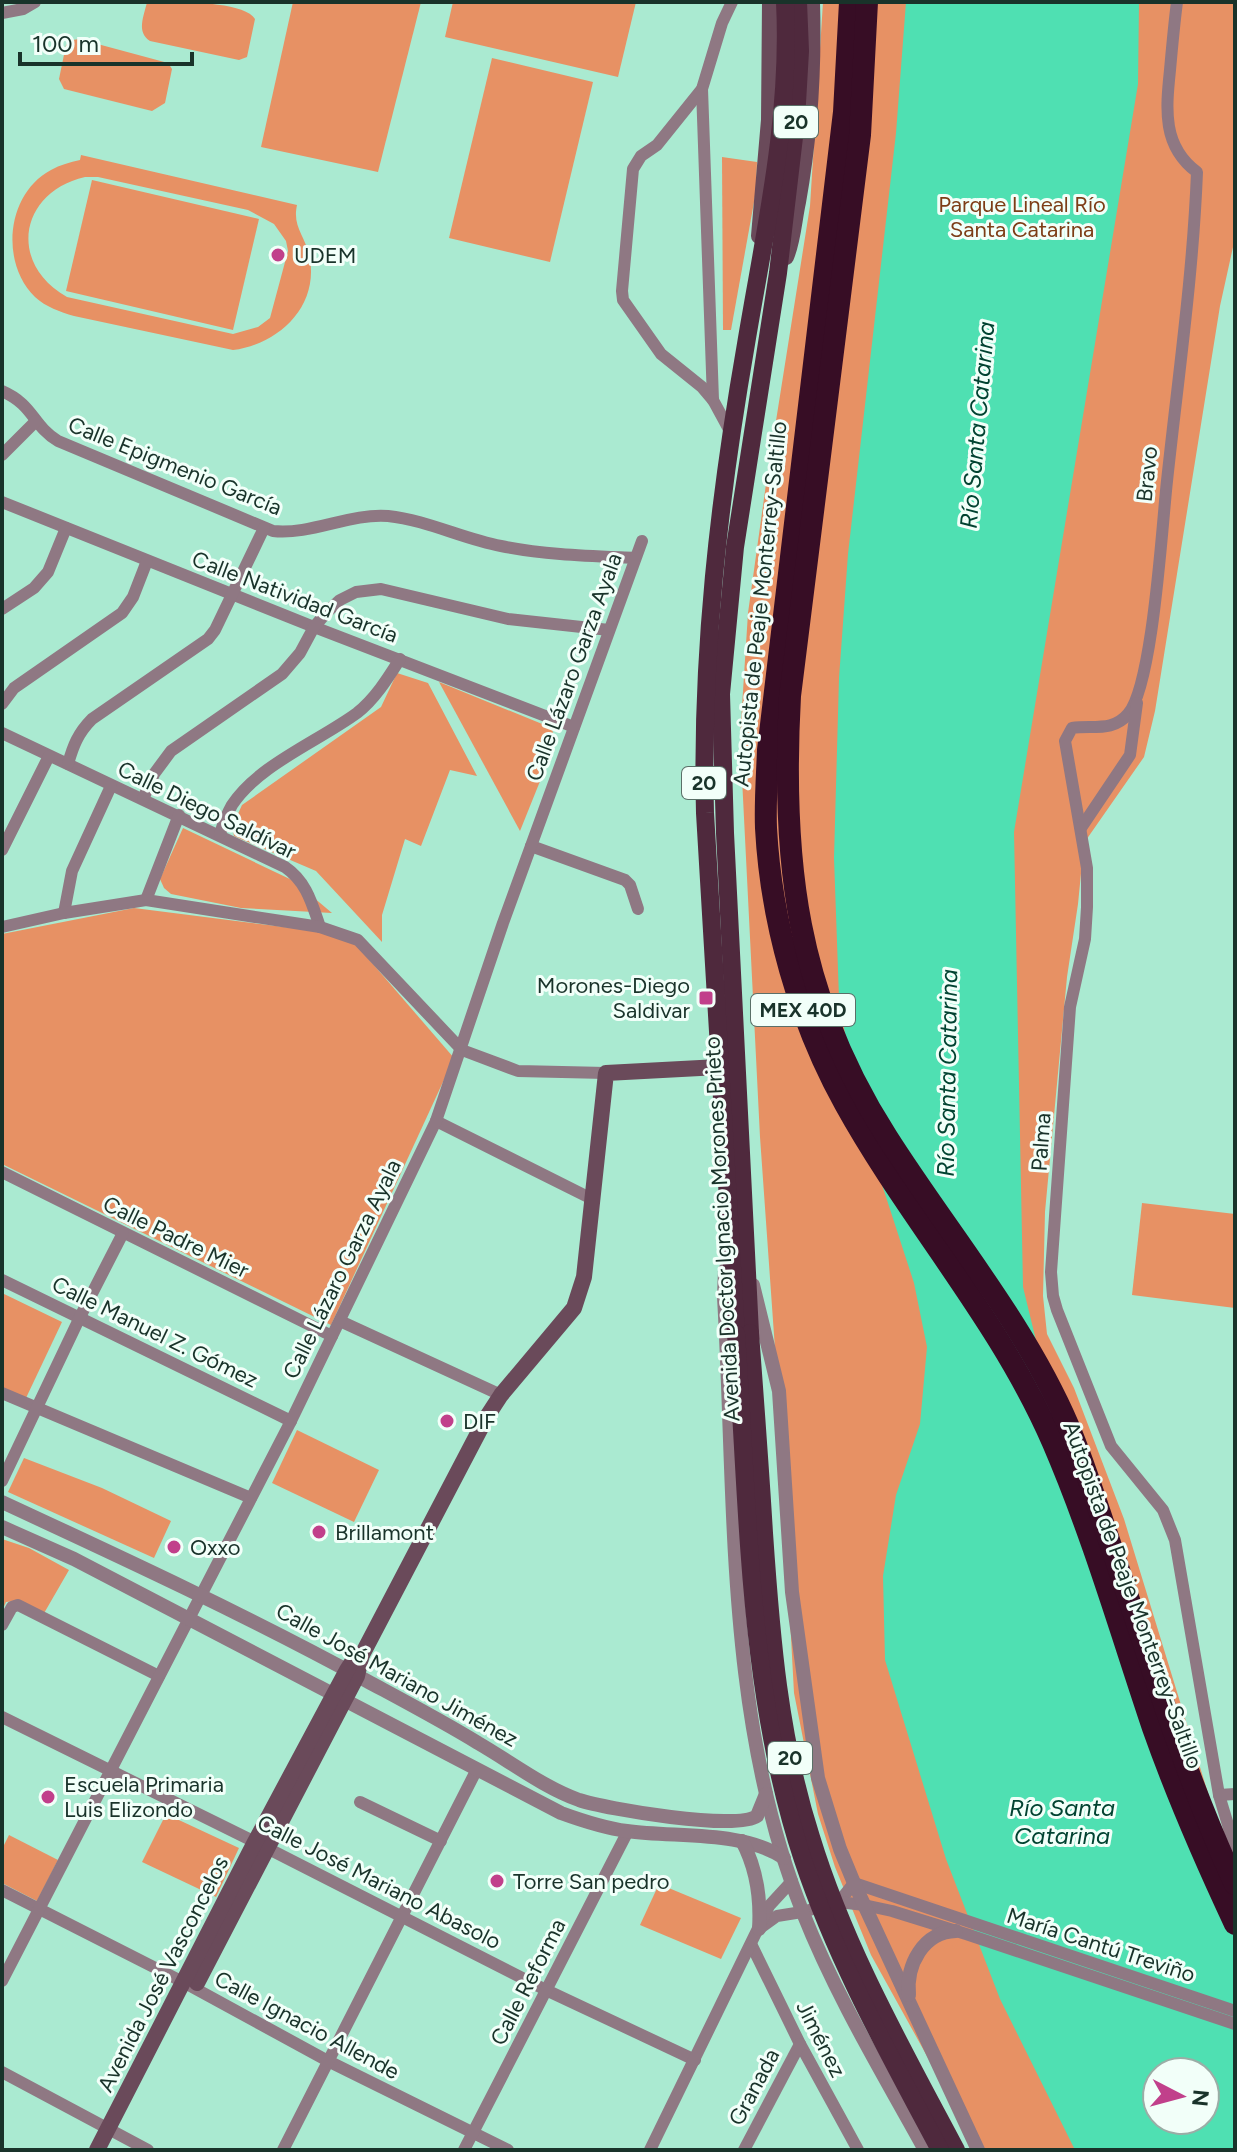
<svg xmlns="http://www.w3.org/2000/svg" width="1237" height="2152" viewBox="0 0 1237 2152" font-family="Figtree,sans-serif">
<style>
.green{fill:#e79164;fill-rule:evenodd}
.water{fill:#4fe0b2;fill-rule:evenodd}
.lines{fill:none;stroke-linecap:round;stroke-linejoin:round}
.minor{stroke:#8f7883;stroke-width:12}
.tertiary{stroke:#8f7883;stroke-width:14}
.secondary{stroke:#6a4a5a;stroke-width:16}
.primary{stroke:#4f293d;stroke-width:18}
.motorway{stroke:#370d25;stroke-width:22}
.primary-bridge{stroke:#4f293d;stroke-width:18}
.poi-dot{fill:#c1408b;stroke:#f2fff9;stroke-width:3}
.labels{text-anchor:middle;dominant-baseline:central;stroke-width:6;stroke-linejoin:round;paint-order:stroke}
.shield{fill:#f2fff9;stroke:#5a7068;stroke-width:2}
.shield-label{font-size:20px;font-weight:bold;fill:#19332a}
.park-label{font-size:22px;fill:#7d3d16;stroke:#f2fff9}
.poi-label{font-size:22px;fill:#19332a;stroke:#f2fff9;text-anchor:start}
.street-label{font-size:22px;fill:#19332a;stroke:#f2fff9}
.water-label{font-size:24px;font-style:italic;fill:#014331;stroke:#f2fff9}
</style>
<rect width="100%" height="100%" fill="#aaead1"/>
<!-- green -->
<g class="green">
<path d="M147,2C172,2 244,0 255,19L247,57L239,60L150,41C136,32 144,16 147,2Z"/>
<polygon points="293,2 421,2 378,172 261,147"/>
<polygon points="453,2 636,2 618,77 445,37"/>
<path d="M823,2H1235V238L1220,306L1155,711L1144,757L1084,843L1078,904L1067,977L1045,1212L1043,1296L1047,1334L1074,1388L1124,1519L1211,1803L1235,1857V2150H979L871,1955L835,1867L818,1814L794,1693L777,1377L760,1137L740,738L748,613L766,484L810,206ZM1157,2072H1205V2120H1157Z"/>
<polygon points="79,39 168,63 172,69 165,103 152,111 64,89 59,79 66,45 73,40"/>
<polygon points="492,58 593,82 550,262 449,238"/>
<path d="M81,155L297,205C292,228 306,236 310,259C318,308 278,344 233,350L74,316C60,312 46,307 35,297C0,263 6,194 51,170C60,165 70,162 80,160ZM85,177H98L248,210L274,224L286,241L288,251L270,318L258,327L233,334L67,297C7,263 20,192 85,177Z"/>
<polygon points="722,157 757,162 756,191 731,330 723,330"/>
<polygon points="92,180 259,219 233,330 66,291"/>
<polygon points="397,673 428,683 477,776 450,770 421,846 405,839 382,915 382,942 316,871 234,836 232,827 242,805 381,707"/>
<polygon points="439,682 552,728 555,744 520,831"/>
<polygon points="183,828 294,881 332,913 241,908 171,894 164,888 160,879"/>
<polygon points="134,908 348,935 454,1058 331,1325 2,1164 2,934"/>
<polygon points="1142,1203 1235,1214 1235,1308 1132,1295"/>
<polygon points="2,1293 62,1322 26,1398 2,1388"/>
<polygon points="297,1430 379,1470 354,1522 272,1483"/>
<polygon points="24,1458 102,1488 171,1521 154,1558 8,1492"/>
<polygon points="2,1539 29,1548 69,1570 43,1615 15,1601 6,1602 2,1611"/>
<polygon points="166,1814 239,1848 216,1897 142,1862"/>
<polygon points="9,1835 58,1860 37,1901 2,1883 2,1849"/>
<polygon points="659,1884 741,1918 721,1959 640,1925"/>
</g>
<!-- water -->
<path class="water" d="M906,2H1139L1138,84L1014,832L1023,1287L1081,1525L1235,1933V2150H1075L1000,1999L946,1859L885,1660L883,1576L896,1495L920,1424L927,1347L914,1283L858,1111L839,998L834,858L839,678L848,554L896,133ZM1157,2072H1205V2120H1157Z"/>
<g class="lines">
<!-- minor -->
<g class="minor">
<path d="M1177,2C1174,25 1172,48 1170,70C1166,109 1162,146 1197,172C1193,275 1178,378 1167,481C1162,525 1153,685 1128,714C1113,732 1093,725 1072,728L1065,741L1087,868V907L1085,939L1070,1007L1051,1272L1053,1296L1057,1310L1111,1446L1163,1510L1175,1540L1219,1795L1235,1848"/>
<polyline points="2,13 23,9 35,2"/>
<polyline points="702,89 713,400"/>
<path d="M2,391C34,405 32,425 58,441L273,531C312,535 349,513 388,516C427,520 463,539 501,546C545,555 590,556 635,558"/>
<polyline points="732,435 713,400 702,387 661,354 623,300 622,291 633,169 641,156 657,145 702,89 722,23 732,2"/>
<polyline points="2,455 36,421"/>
<polyline points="2,502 314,627 574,727"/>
<polyline points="2,609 34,588 48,572 66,528"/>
<polyline points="2,704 14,688 122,613 133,597 147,561"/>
<path d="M2,733L285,867C307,882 312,904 320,927"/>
<path d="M68,764C73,746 78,733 92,719L208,639L215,630L264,528"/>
<polyline points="143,799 154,774 171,751 282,674 300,653 314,627 327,612 340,600 356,592 381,589 508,619 609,630"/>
<polyline points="1081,828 1130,755 1137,703"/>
<path d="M220,834C223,824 227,814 232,805C258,765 319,741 357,713C375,699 388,678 400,659"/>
<polyline points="531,846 625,880 630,885 638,909"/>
<polyline points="2,850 49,756"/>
<polyline points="146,900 179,815"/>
<polyline points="64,913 72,871 111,786"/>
<polyline points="2,927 64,913 146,900 320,927 358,940 462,1050 518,1071 606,1073"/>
<polyline points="436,1121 594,1200"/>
<polyline points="2,1172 332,1336"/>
<polyline points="2,1280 291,1421"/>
<polyline points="340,1321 501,1395"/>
<polyline points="2,1393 251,1498"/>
<polyline points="2,1481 80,1317 123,1233"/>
<polyline points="2,1625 12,1607 18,1605 159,1676"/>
<polyline points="2,1717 255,1842 546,1990 695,2060"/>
<polyline points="1219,1795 1235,1794"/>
<polyline points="360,1802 441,1841"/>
<polyline points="2,1890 185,1983 328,2061 508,2150"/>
<polyline points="839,1902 854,1883 1235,2011"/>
<polyline points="759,1929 777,1916 802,1912 839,1902 864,1905 892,1911 966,1934 1235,2024"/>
<polyline points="752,1946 800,2044 858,2150"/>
<polyline points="2,1981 291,1421 436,1121 503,923 642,541"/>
<polyline points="2,2072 148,2150"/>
<polyline points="283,2150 476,1771"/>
<polyline points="464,2150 628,1831"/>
<polyline points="650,2150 769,1906 792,1881"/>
<polyline points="744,2150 800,2044"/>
</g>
<!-- tertiary -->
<g class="tertiary">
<path d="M725,1270L724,1297C736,1502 725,1719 803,1913C836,1996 882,2072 925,2150"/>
<polyline points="753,1285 779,1391 792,1592 818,1778 840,1849 854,1883 978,2150"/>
<path d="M2,1502C125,1559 248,1616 367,1681C404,1701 442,1721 478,1743C511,1762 543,1787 579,1800C606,1809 737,1831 757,1816L766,1794"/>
<path d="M2,1527L74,1559L561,1813C583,1821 604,1828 627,1831C676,1838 742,1830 784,1858"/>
<path d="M742,1841C757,1869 761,1897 759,1929"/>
<path d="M909,1995C906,1965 923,1932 956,1931"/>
</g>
<!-- secondary -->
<g class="secondary">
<polyline points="759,236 769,120 770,2"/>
<path d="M786,257C793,241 794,220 798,202C810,135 814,70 812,2"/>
<polyline points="197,1983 357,1676 362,1654"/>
<polyline points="97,2150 255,1842 347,1670 354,1659 363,1653 486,1418 501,1395 574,1308 584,1277 606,1073 719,1067"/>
</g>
<!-- primary -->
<g class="primary">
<polyline points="750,1333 725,833 721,694 735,547 778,273 796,120 800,51 798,2"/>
<path d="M736,1334L705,813C701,655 719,499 746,344C765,230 791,118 785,2"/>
</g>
<!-- motorway -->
<g class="motorway">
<path d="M850,2L844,112L768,750C767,776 765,802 766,828C771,922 799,1021 845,1104C909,1220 1000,1320 1053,1443C1093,1536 1121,1633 1153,1728C1177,1796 1205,1860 1235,1924"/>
<path d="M867,2L860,135L790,696C781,861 796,995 887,1137C948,1233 1024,1322 1069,1427C1085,1465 1097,1505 1110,1543C1149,1658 1184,1774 1235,1884"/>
</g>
<!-- primary-bridge -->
<g class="primary-bridge">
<path d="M750,1333C755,1400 760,1466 764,1533C771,1636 779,1738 811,1837C845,1948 902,2048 956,2150"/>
<path d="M736,1334C749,1510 747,1691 803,1860C837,1962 890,2056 940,2150"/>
</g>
</g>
<!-- markers -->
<g class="poi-dot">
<circle cx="278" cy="255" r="8"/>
<rect x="698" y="990" width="16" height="16" rx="4"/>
<circle cx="447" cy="1421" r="8"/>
<circle cx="319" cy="1532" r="8"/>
<circle cx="174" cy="1547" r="8"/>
<circle cx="48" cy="1797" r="8"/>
<circle cx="497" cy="1881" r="8"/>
</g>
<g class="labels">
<!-- shield labels -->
<g class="shield">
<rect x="774" y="106" width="44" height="32" rx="6"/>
<rect x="682" y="767" width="44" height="32" rx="6"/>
<rect x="751" y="994" width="104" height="32" rx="6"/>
<rect x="768" y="1742" width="44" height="32" rx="6"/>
</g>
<g class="shield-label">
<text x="796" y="122">20</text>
<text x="704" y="783">20</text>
<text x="803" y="1010">MEX 40D</text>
<text x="790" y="1758">20</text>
</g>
<!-- park labels -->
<g class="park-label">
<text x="1022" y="204">Parque Lineal Río<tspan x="1022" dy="25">Santa Catarina</tspan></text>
</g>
<!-- poi labels -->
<g class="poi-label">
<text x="294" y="255">UDEM</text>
<text x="690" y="985" text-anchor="end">Morones-Diego<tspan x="690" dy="25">Saldivar</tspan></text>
<text x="463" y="1421">DIF</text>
<text x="335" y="1532">Brillamont</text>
<text x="190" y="1547">Oxxo</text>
<text x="64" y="1784">Escuela Primaria<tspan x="64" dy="25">Luis Elizondo</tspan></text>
<text x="513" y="1881">Torre San pedro</text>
</g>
<!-- street labels -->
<g class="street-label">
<text transform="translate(175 466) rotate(22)">Calle Epigmenio García</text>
<text transform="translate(1147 474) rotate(-84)">Bravo</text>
<text transform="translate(295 597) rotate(21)">Calle Natividad García</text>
<text transform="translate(760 604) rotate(-84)">Autopista de Peaje Monterrey-Saltillo</text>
<text transform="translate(574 667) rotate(-70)">Calle Lázaro Garza Ayala</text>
<text transform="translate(207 810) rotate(26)">Calle Diego Saldívar</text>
<text transform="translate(1041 1142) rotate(-86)">Palma</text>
<text transform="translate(722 1229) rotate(-93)">Avenida Doctor Ignacio Morones Prieto</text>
<text transform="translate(176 1237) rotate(26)">Calle Padre Mier</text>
<text transform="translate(342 1269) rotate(-64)">Calle Lázaro Garza Ayala</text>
<text transform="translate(155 1332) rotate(26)">Calle Manuel Z. Gómez</text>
<text transform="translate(1133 1595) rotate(70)">Autopista de Peaje Monterrey-Saltillo</text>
<text transform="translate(397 1675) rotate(29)">Calle José Mariano Jiménez</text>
<text transform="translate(379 1882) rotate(27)">Calle José Mariano Abasolo</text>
<text transform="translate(1101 1945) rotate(18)">María Cantú Treviño</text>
<text transform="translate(163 1974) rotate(-63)">Avenida José Vasconcelos</text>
<text transform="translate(528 1982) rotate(-63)">Calle Reforma</text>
<text transform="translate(307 2025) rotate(28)">Calle Ignacio Allende</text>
<text transform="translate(821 2039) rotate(63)">Jiménez</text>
<text transform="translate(754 2087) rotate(-62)">Granada</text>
</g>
<!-- water labels -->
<g class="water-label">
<text transform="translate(977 425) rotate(-85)">Río Santa Catarina</text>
<text transform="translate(947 1073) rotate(-89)">Río Santa Catarina</text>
<text x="1062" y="1807">Río Santa<tspan x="1062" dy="28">Catarina</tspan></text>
</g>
</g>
<!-- border -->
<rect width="1237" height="2152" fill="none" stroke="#19332a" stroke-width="8"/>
<!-- north arrow -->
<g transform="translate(1181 2096) rotate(96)"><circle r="38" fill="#f2fff9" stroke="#9bada6" stroke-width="2"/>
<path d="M0-6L14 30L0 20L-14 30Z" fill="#c1408b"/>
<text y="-12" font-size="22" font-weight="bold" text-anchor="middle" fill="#19332a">N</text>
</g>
<!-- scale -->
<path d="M20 52v12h172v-12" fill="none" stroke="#19332a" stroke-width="4"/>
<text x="32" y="52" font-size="24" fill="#19332a" stroke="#f2fff9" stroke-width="6" paint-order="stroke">100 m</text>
</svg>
